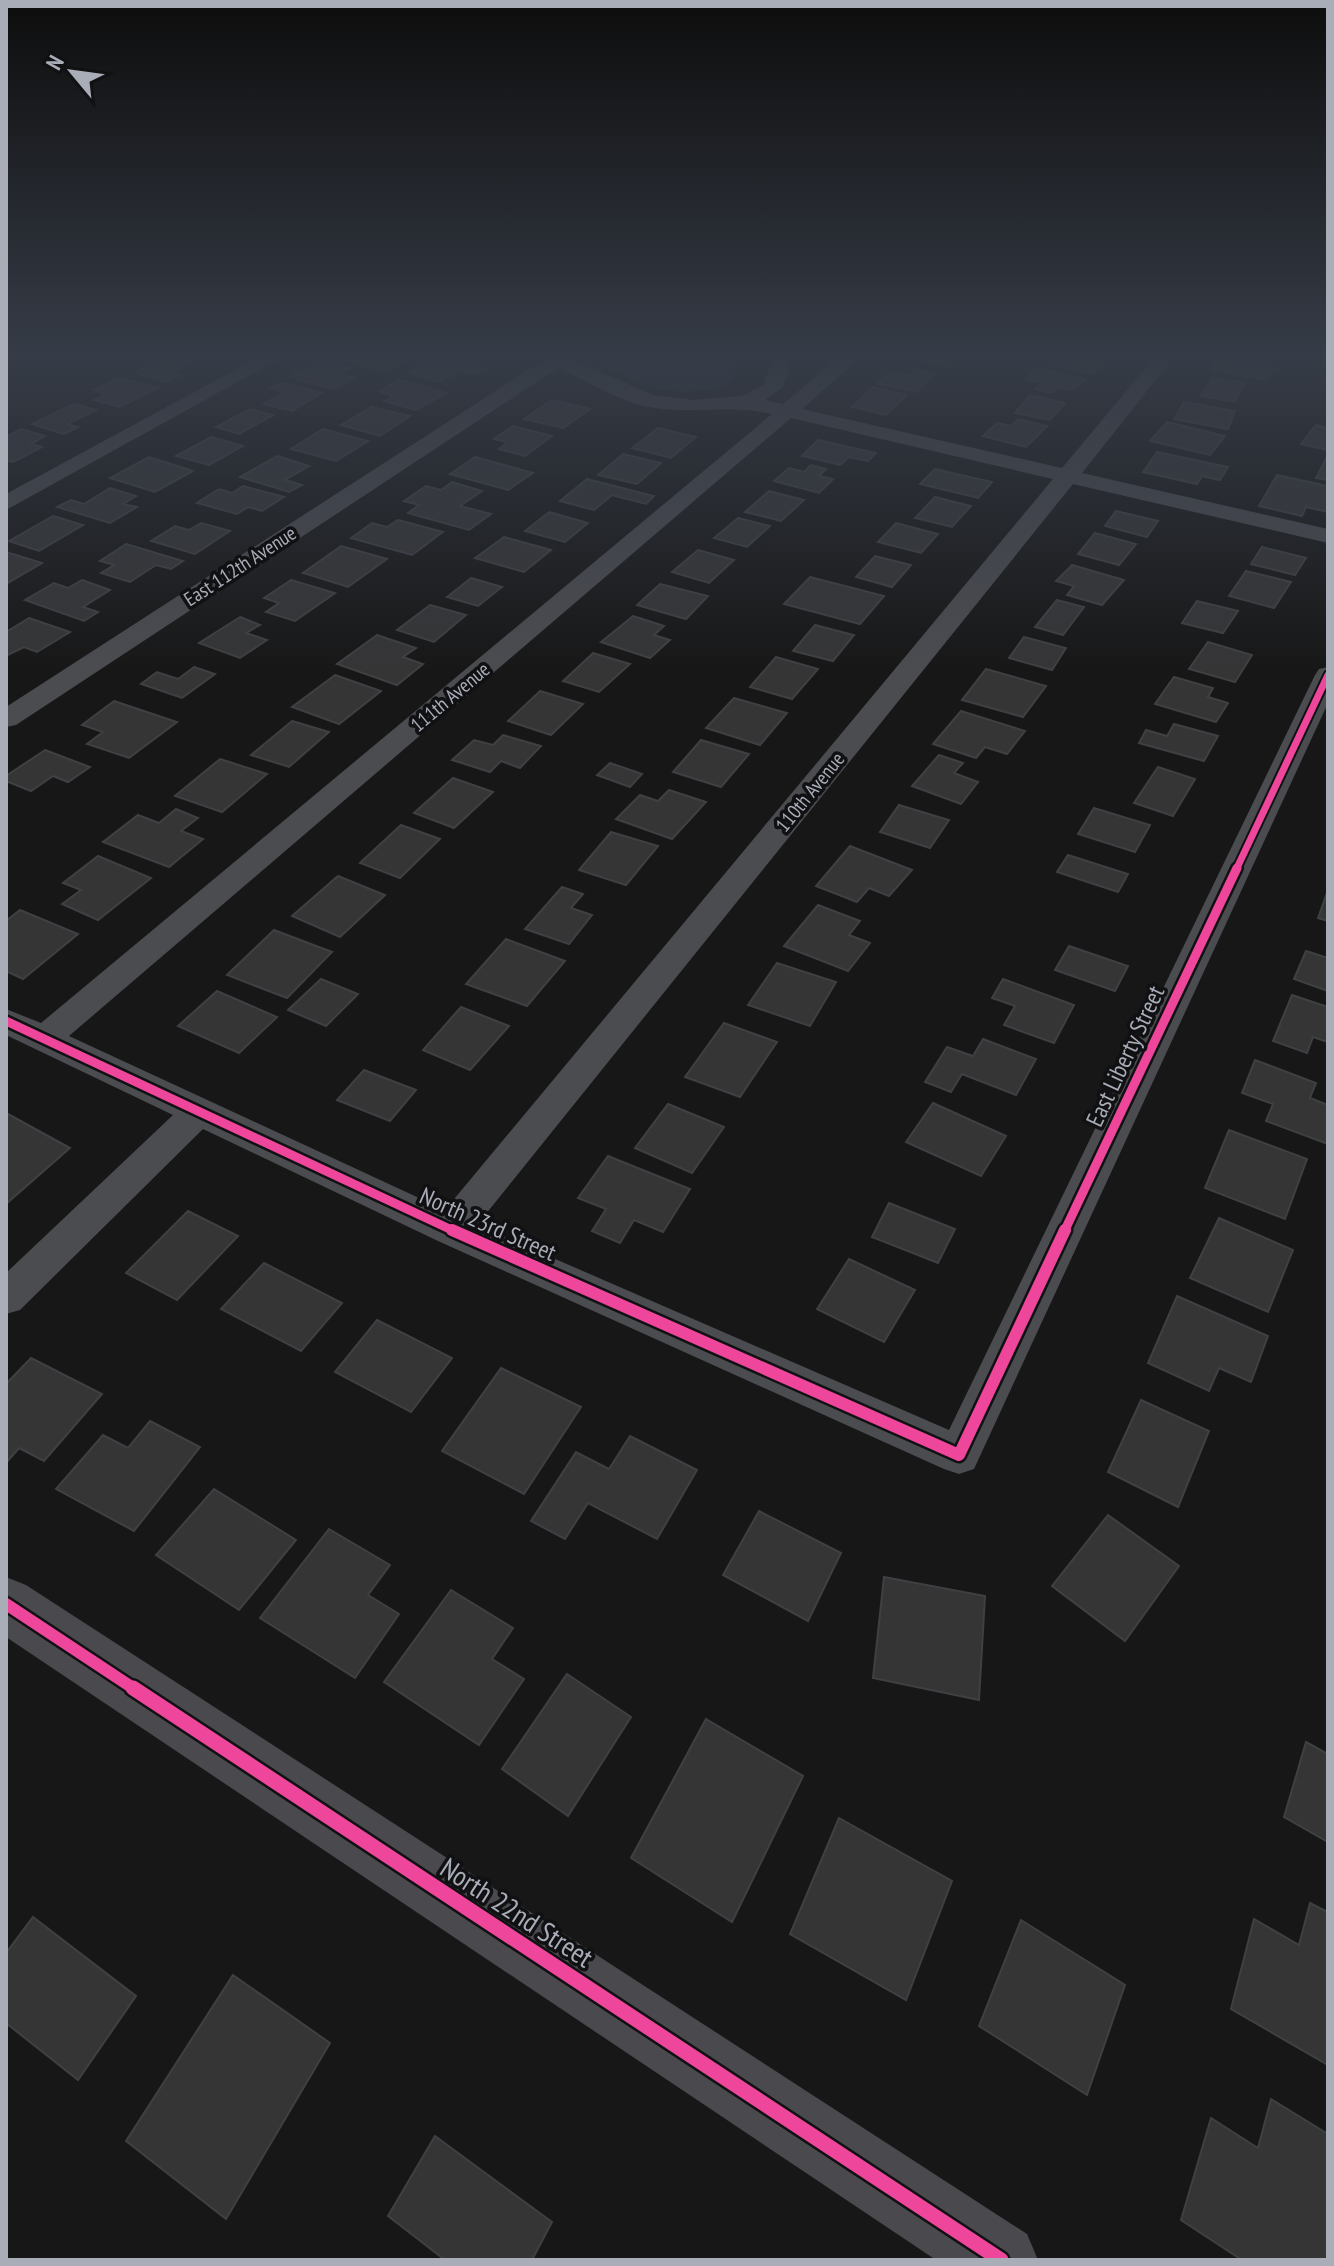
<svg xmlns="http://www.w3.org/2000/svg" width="1334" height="2266" viewBox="0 0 1334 2266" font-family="'PT Sans Narrow',sans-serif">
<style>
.water{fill:#2a3239}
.building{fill:#353536;stroke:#3f4043;stroke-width:2}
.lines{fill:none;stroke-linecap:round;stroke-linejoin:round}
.street{fill:#4b4c50;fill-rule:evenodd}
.secondary{fill:#4a4a4e;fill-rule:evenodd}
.cycleway-far3-casing{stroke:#111113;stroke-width:11}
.cycleway-far2-casing{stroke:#111113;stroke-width:14}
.cycleway-far1-casing{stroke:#111113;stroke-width:17}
.cycleway-casing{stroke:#111113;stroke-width:20}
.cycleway-far3{stroke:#ed469a;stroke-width:7}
.cycleway-far2{stroke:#ed469a;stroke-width:9}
.cycleway-far1{stroke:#ed469a;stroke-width:12}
.cycleway{stroke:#ed469a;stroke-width:15}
.labels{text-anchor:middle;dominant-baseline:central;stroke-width:7;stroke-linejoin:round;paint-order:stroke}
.far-street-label{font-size:20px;fill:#a8adb8;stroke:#111113}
.street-label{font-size:24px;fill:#a8adb8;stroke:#111113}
.near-street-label{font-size:28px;fill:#a8adb8;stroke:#111113}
</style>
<rect width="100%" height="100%" fill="#171717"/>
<!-- water -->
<path class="water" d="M738,353L742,360L731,383C667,405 634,381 578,353Z"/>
<!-- building -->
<g class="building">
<polygon points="332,353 417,353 386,371 328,356"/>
<polygon points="905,353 961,353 948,366 902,356"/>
<polygon points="1061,353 1073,353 1105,360 1093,374 1051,365"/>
<polygon points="170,355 192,361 170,372 180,375 167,382 135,373"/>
<polygon points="439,357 484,368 475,374 459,370 440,382 409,373"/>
<polygon points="1219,357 1275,366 1267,380 1211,370"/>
<polygon points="322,360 351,368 340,374 355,378 333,389 290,377"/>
<polygon points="1037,368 1085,379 1073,390 1057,387 1051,393 1035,389 1041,383 1025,379"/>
<polygon points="915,370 934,373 917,392 878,384 890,372 909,376"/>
<polygon points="118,378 158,388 120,407 94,400 107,394 94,390"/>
<polygon points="1212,378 1245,383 1234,402 1201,396"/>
<polygon points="399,380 446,393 416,410 384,401 394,396 379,391"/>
<polygon points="281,383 322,393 292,411 264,404 284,392 271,388"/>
<polygon points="873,387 907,395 886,415 852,407"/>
<polygon points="1030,395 1065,403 1050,420 1015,413"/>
<polygon points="552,400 590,409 563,428 524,419"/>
<polygon points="1184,402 1235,411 1228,429 1174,419"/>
<polygon points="74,404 96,410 67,424 78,427 64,434 32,424"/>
<polygon points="371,407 410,416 380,436 341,425"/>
<polygon points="250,409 273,415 239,434 216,427"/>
<polygon points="1018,419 1047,426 1026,447 983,436 997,423 1011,426"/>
<polygon points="1167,422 1225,436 1210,455 1150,441"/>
<polygon points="1316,425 1328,428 1328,450 1301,444"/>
<polygon points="513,426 552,436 525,456 499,449 508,442 494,439"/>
<polygon points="658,428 696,437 671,458 632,448"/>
<polygon points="21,429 45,436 31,444 42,447 13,462 6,460 6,437"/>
<polygon points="323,429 368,441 336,461 291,449"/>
<polygon points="211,437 243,446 209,465 176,456"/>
<polygon points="818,440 876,453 868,461 849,457 840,465 802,456"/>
<polygon points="1157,452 1228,467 1220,480 1202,476 1197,484 1143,472"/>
<polygon points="623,454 661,463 637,484 598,475"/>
<polygon points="1328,455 1328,480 1316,478"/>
<polygon points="277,456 309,466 285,480 302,485 289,492 240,477"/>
<polygon points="149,457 193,471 155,492 110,478"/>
<polygon points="475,457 533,473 508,490 450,474"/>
<polygon points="811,465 826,469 819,476 833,479 819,493 774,481 789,468 804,472"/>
<polygon points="935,469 992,482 978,498 920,484"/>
<polygon points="1277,475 1328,486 1328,512 1306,507 1302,516 1259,506"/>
<polygon points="587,479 654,496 646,504 612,495 594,510 560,501"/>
<polygon points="452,482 482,491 460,506 491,514 469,530 408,513 419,505 404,501 426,486 441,490"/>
<polygon points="243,486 284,497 262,511 248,507 237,514 197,503 219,489 232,493"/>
<polygon points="110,488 136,496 123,504 137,507 110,523 57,507 71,500 84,504"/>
<polygon points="769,491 804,500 781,521 745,512"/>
<polygon points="935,497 971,506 952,527 915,518"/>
<polygon points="1116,511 1158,521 1147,537 1105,526"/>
<polygon points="549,512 588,523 565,542 525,531"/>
<polygon points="53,516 83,525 39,551 9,541"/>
<polygon points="738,518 770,526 747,547 714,538"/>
<polygon points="398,520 443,532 412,555 351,538 372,523 387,527"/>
<polygon points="201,523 230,531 195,554 151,541 175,526 189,530"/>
<polygon points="896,523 938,534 921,553 878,542"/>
<polygon points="1095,533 1136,544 1119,565 1078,554"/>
<polygon points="504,537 551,550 524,572 475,558"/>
<polygon points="126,544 183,561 171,569 156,565 130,582 101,573 114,565 100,561"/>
<polygon points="341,546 387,559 348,587 303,573"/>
<polygon points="1262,547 1306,558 1295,575 1251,564"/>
<polygon points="698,550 734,560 709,583 672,572"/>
<polygon points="6,552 42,563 6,584"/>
<polygon points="875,556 911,565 892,587 856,577"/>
<polygon points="1072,565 1124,580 1102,605 1067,595 1074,586 1056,581"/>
<polygon points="1246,571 1291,582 1274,608 1229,596"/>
<polygon points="810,577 884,596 860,624 784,604"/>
<polygon points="471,578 502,587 478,606 447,597"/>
<polygon points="82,580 110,590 83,607 98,612 84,621 25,600 54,583 68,588"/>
<polygon points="291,580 335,593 295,621 266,612 279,603 264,598"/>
<polygon points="660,584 708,596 686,619 637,605"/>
<polygon points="1057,600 1084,607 1063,635 1035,627"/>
<polygon points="1197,601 1238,611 1223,633 1182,623"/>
<polygon points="430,605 466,615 434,642 397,630"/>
<polygon points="633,616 664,626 654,635 670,640 650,658 601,642"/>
<polygon points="240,617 260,625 246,633 267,640 240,658 199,643"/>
<polygon points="29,618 70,632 37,652 24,647 6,656 6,632"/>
<polygon points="815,625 854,635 833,661 793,651"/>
<polygon points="377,635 416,648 403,657 423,664 397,685 337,664"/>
<polygon points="1024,637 1066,648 1052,670 1009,658"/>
<polygon points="1208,642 1252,655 1235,682 1189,669"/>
<polygon points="593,653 630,664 599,692 563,681"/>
<polygon points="776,657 818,669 792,699 750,687"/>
<polygon points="194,667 215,674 182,698 141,684 157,672 178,679"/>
<polygon points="986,669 1046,686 1023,717 962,700"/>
<polygon points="335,675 381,691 339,724 292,707"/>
<polygon points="1174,677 1213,688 1208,697 1228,703 1216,722 1155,704"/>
<polygon points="540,691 583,704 551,735 508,721"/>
<polygon points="734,698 787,713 760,745 706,728"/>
<polygon points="114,701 177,722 129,758 87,744 103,732 82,725"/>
<polygon points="961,711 1025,731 1007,754 985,747 976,758 933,744"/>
<polygon points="292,721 329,732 289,767 251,755"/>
<polygon points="1174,724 1218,736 1204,761 1139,743 1146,730 1167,736"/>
<polygon points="503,735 541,746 520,768 501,761 490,772 452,760 474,740 493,745"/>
<polygon points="701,740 749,754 721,787 673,772"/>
<polygon points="45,750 90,767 68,782 53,776 31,791 6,781 6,776"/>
<polygon points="939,755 963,763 954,773 978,782 961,804 912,786"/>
<polygon points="220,759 267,774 222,812 175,796"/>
<polygon points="610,763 642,774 630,787 597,775"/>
<polygon points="1158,767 1195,779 1173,816 1134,803"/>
<polygon points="453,778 493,792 454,828 414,813"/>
<polygon points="669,790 706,802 672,839 616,819 640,795 658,801"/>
<polygon points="899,805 949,820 930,848 880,832"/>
<polygon points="1094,808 1150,825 1135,852 1078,834"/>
<polygon points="176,809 198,818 181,831 203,839 169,867 103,842 138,815 159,823"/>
<polygon points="401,825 440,839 400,878 360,863"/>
<polygon points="611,832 658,846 626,885 579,870"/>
<polygon points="850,846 912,870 889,896 869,888 857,902 816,886"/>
<polygon points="1068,855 1128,874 1118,892 1057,872"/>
<polygon points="98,856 151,878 98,920 62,904 81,890 63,883"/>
<polygon points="338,876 385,895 340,937 292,916"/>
<polygon points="562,887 583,894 571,908 592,915 569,944 525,929"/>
<polygon points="1328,890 1328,921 1318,918"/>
<polygon points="818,905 860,921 849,935 870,943 848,971 784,946"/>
<polygon points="20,910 78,934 23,979 6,971 6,921"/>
<polygon points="274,930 332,952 287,998 227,975"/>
<polygon points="506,939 565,961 527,1006 466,984"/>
<polygon points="1069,946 1128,966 1115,991 1055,970"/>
<polygon points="1306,951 1328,958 1328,991 1294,979"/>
<polygon points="777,963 836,982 810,1026 748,1005"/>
<polygon points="321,979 358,994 326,1026 288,1010"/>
<polygon points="1003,979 1074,1005 1054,1043 1004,1025 1015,1006 992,998"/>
<polygon points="217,991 277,1017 239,1053 178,1026"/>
<polygon points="1292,995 1328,1007 1328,1042 1313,1037 1307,1053 1273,1041"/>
<polygon points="461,1007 509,1026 470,1070 423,1050"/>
<polygon points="724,1023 777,1042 740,1097 685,1077"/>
<polygon points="983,1039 1036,1059 1016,1095 962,1074 951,1092 925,1082 947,1047 973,1056"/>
<polygon points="1255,1060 1316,1083 1310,1098 1328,1105 1328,1144 1266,1121 1273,1104 1242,1093"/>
<polygon points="364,1070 416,1090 390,1121 337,1100"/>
<polygon points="933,1103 1006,1136 981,1176 906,1142"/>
<polygon points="668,1104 724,1127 692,1173 635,1148"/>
<polygon points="8,1114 70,1148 6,1204 6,1116"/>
<polygon points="1229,1130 1307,1159 1285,1219 1205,1188"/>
<polygon points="608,1156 690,1189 663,1232 634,1220 620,1243 592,1231 606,1209 578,1198"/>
<polygon points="889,1203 955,1229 938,1263 872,1237"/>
<polygon points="188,1211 238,1236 177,1300 126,1273"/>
<polygon points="1219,1218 1293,1250 1268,1312 1190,1278"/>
<polygon points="849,1259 915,1290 884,1342 817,1309"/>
<polygon points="264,1263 342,1303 301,1351 221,1309"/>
<polygon points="1177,1296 1268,1336 1251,1382 1219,1368 1209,1391 1148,1363"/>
<polygon points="377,1320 452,1358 411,1412 335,1372"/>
<polygon points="31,1358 102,1394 44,1461 19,1448 6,1463 6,1384"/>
<polygon points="501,1368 581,1407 524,1494 442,1451"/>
<polygon points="1141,1400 1209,1431 1178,1507 1108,1472"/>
<polygon points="150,1421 200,1447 134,1531 56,1489 103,1435 128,1448"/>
<polygon points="630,1436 697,1470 657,1539 588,1503 565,1539 531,1521 576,1452 609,1469"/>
<polygon points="214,1489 296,1540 239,1610 156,1555"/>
<polygon points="759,1511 841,1553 808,1621 723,1575"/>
<polygon points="1108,1515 1179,1566 1125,1641 1052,1586"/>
<polygon points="329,1529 390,1565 368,1595 399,1614 355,1678 260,1618"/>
<polygon points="884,1577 985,1596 979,1700 873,1678"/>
<polygon points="451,1590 513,1628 492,1659 524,1679 479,1745 384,1682"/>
<polygon points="567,1674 631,1717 568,1816 502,1769"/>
<polygon points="706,1719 803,1776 732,1922 631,1858"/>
<polygon points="1306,1742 1328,1754 1328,1842 1284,1817"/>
<polygon points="839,1818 952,1881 906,2000 790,1934"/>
<polygon points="1310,1903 1328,1912 1328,2065 1231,2009 1254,1919 1299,1945"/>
<polygon points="33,1917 136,1996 78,2080 6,2023 6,1953"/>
<polygon points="1021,1920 1125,1985 1087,2095 979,2026"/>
<polygon points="233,1975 330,2043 226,2219 126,2141"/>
<polygon points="1271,2099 1328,2134 1328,2260 1242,2260 1181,2220 1211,2118 1258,2148"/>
<polygon points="435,2136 552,2222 532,2260 445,2260 388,2216"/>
</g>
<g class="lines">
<!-- street -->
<g class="street">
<polygon points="266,353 290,353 6,510 6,494"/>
<path d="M532,353H558L653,395L693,400L742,396L763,385L771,364L759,353H781L791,362L782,388L765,400L783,404L844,353H865L802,409L1062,468L1158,353H1177L1082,473L1328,529V543L1073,484L477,1225L949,1430L1315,675L1319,669L1328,667V703L974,1469L959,1474L944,1469L438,1241L203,1129L20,1310L6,1314V1273L173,1115L6,1035V1009L41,1023L772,414C731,404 690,415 649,407C621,402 585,380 558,368L16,725L6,727V707L542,361ZM791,418L1053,479L445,1210L69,1036Z"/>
</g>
<!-- secondary -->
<polygon class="secondary" points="6,1577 26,1585 1027,2234 1038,2260 936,2260 6,1637"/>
<defs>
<polyline id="cycleway-far3" points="1236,870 1328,675"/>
<g id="cycleway-far2">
<polyline points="6,1021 456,1232"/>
<polyline points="1064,1232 1237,868"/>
</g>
<g id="cycleway-far1">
<polyline points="452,1230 959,1455 1065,1230"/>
<polyline points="6,1604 136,1690"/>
</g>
<polyline id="cycleway" points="133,1688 1001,2260"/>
</defs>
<!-- cycleway-far3 casing -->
<use href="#cycleway-far3" class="cycleway-far3-casing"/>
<!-- cycleway-far2 casing -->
<use href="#cycleway-far2" class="cycleway-far2-casing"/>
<!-- cycleway-far1 casing -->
<use href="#cycleway-far1" class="cycleway-far1-casing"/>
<!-- cycleway casing -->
<use href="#cycleway" class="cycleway-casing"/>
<!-- cycleway-far3 -->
<use href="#cycleway-far3" class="cycleway-far3"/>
<!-- cycleway-far2 -->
<use href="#cycleway-far2" class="cycleway-far2"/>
<!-- cycleway-far1 -->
<use href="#cycleway-far1" class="cycleway-far1"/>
<!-- cycleway -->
<use href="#cycleway" class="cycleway"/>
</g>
<!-- sky -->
<linearGradient id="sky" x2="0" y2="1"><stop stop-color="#0d0d0d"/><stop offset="0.53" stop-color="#363c47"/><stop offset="1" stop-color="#363c47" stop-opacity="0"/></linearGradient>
<rect width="1334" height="671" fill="url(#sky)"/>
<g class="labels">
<!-- far-street labels -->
<g class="far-street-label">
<text transform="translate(240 566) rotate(-33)">East 112th Avenue</text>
<text transform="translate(450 697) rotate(-40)">111th Avenue</text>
<text transform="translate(810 792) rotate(-51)">110th Avenue</text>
</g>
<!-- street labels -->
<g class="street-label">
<text transform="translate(1125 1056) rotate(-65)">East Liberty Street</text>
<text transform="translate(488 1224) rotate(24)">North 23rd Street</text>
</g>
<!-- near-street labels -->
<g class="near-street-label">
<text transform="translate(517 1912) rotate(33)">North 22nd Street</text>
</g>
</g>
<!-- border -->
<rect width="1334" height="2266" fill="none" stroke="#a8adb8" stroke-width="16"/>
<!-- north arrow -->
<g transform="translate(72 72) rotate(299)" stroke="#111113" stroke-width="6" paint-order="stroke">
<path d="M0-6L14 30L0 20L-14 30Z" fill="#a8adb8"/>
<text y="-12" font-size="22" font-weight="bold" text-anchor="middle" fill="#a8adb8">N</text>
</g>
</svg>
